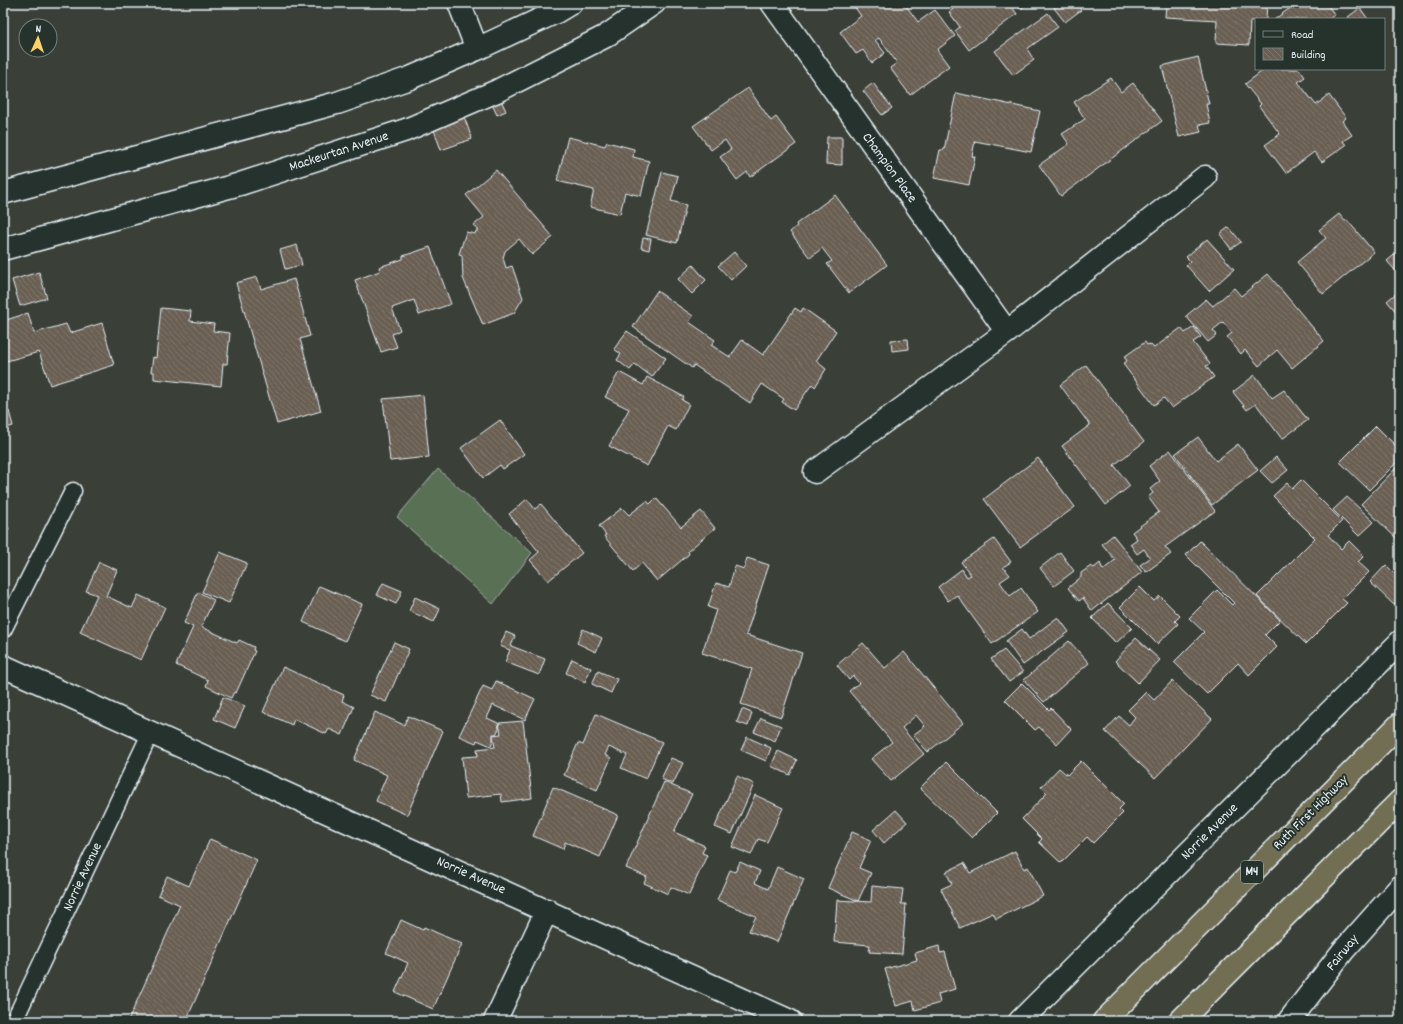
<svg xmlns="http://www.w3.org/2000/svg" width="1403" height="1024" viewBox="0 0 1403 1024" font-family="Dekko,sans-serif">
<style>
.garden{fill:#5a7054;stroke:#a1b0a6}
.building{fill:url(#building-back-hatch);stroke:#e8f1f8}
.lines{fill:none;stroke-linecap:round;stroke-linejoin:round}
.lane-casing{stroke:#e8f1f8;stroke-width:19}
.street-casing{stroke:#e8f1f8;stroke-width:25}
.highway-casing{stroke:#e8f1f8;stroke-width:25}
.lane{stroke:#26332d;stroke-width:16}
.street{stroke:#26332d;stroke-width:22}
.highway{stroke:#726e52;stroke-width:22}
.labels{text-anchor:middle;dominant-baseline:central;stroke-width:4;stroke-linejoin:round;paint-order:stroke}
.shield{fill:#26332d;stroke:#aeb8bb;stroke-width:1}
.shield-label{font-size:13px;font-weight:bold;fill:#e8f1f8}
.street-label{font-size:14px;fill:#e8f1f8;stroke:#26332d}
</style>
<defs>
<pattern id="building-back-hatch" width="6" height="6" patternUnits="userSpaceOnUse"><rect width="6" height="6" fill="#6a5f53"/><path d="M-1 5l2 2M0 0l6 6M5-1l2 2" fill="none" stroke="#7f766c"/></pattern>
</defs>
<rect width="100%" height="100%" fill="#3a4038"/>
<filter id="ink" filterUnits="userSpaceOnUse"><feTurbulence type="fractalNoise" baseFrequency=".025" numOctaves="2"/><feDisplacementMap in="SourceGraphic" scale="8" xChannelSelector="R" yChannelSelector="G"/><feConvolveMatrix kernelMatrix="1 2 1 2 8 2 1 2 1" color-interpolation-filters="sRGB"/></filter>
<g filter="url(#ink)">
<!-- garden -->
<polygon class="garden" points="438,469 532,553 493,604 397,517"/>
<!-- building -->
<g class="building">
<polygon points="852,3 904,3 918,22 935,10 955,36 937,50 949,66 910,95 890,68 897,63 879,38 875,40 885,53 872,63 863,50 856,54 840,32 861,16"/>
<polygon points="961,3 1009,3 1017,14 969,50 955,31 960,27 949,12"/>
<polygon points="1016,3 1029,3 1020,9"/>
<polygon points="1061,3 1076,3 1081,10 1065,22 1054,8"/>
<polygon points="1166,3 1267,3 1266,19 1250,21 1249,45 1216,43 1217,20 1165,17"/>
<polygon points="1297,3 1326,3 1335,15 1329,19 1275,19"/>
<polygon points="1360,8 1368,19 1349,19 1348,17"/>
<polygon points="1048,13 1058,27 1027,49 1034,60 1013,75 995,51"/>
<polygon points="1198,57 1209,104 1206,104 1210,123 1199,125 1201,132 1179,137 1162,66"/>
<polygon points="1265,69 1299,69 1305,77 1298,82 1316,105 1329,95 1346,118 1342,121 1352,135 1343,141 1346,145 1322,162 1314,152 1286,173 1265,145 1280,134 1259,106 1261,104 1245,84"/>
<polygon points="1111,78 1121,92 1133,83 1162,121 1061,196 1039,165 1069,144 1062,134 1085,119 1074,102"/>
<polygon points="873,83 892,108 882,115 863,91"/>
<polygon points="748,88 771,121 776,117 796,144 750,177 747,172 737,180 720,157 731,149 725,140 711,150 693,126"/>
<polygon points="956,93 1040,111 1031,152 975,141 972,156 975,157 969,185 934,178 940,150 944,150"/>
<polygon points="500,98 506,111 497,115 491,102"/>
<polygon points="464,116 472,139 441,150 433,127"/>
<polygon points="568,137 605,146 607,142 634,149 633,157 649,161 641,196 625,192 620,214 590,207 594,190 557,181"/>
<polygon points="827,137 842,137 842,165 826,164"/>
<polygon points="496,170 553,237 532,255 519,239 505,251 503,258 506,268 512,266 523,298 514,313 483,325 463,278 462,255 459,254 466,232 475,234 476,231 479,231 474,225 484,217 466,195"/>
<polygon points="662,172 678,176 671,201 686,205 677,243 646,235"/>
<polygon points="835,195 887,265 849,293 827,264 832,261 822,248 810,258 790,232 797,226 796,224"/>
<polygon points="1339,214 1345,221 1347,220 1374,252 1323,294 1297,262 1326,238 1319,230"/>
<polygon points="1229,227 1241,242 1231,249 1220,234"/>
<polygon points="643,238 651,239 649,250 641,248"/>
<polygon points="1207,239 1234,269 1209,291 1186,265 1190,261 1186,257"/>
<polygon points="297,245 302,265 285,269 280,250"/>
<polygon points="430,247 451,304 419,315 414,300 392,308 400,330 392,334 397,347 381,352 355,280 380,271 379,267 403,259 403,256"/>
<polygon points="1400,250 1400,276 1387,261"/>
<polygon points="734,252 746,266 731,280 718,266"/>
<polygon points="693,265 706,280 692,294 678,279"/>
<polygon points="39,272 47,298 20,306 12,280"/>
<polygon points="1268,274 1324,341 1292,368 1277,350 1259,366 1245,350 1241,354 1227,337 1232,333 1223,322 1213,330 1217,335 1208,342 1186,316 1206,299 1213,306 1234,288 1241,296"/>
<polygon points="257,277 261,289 294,279 310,336 300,339 321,411 277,424 236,283"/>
<polygon points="1400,290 1400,312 1398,314 1387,301"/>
<polygon points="657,291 693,316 689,322 715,340 711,345 730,357 742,340 763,355 795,308 801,312 803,308 836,331 816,361 826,369 815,387 812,384 794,410 782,402 784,399 762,384 750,403 694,365 692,368 633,327"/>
<polygon points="161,308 191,311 190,321 214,324 213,331 230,333 227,364 223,364 221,386 154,379 154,372 151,372 153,357 156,358"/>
<polygon points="28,313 34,333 66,324 70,333 102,323 114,365 50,385 39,352 3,362 3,321"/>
<polygon points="1194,327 1201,337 1193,342 1210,364 1206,366 1214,377 1172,408 1164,398 1154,405 1123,364 1127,361 1124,357 1145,342 1147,345 1150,344 1154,348 1181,328 1185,333"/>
<polygon points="627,331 666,358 652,377 635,364 630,370 617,360 621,354 614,349"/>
<polygon points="908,339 909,349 892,351 891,340"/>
<polygon points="1086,365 1144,442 1114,465 1130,486 1106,505 1062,446 1090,425 1060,385"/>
<polygon points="619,372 643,385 647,377 684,397 682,400 689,404 676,430 668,426 647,466 609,446 629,409 605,397"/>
<polygon points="1255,375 1272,398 1284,390 1308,420 1282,439 1256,404 1247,410 1233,392"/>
<polygon points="423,395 429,457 390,461 383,399"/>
<polygon points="9,411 13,426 3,429 3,413"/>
<polygon points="500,420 524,454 503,469 500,465 483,478 461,448"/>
<polygon points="1376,426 1400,450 1400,459 1369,490 1340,462"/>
<polygon points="1198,437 1216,461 1238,444 1258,470 1212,505 1175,454"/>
<polygon points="1170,450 1215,511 1165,547 1171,554 1146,572 1140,565 1150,558 1144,549 1137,554 1130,544 1137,539 1132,532 1159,512 1148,497 1153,493 1150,489 1160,481 1149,466"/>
<polygon points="1276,457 1288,470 1272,483 1260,471"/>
<polygon points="1038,458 1075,507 1020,547 984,499"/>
<polygon points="1400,464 1400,538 1398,540 1361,504"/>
<polygon points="1301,480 1342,521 1328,535 1341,549 1349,541 1364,556 1358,562 1369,572 1342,599 1347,603 1306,644 1257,596 1315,538 1273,496 1287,483 1292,489"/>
<polygon points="1347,497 1374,522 1359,536 1333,510"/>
<polygon points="656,498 681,527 701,511 715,528 688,551 689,554 657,581 642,563 633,571 604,536 606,535 599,526 622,508 629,515 647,501 650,504"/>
<polygon points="527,499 535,509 541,504 582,553 548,581 530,560 539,552 509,514"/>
<polygon points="3,525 9,528 3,541"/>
<polygon points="1113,535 1142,572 1092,611 1083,598 1079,601 1068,588 1081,577 1081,573 1091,566 1094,568 1100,563 1103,570 1115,560 1102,544"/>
<polygon points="994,539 1011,562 1003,567 1010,575 1000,582 1010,596 1021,588 1038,612 992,644 957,595 948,601 938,587 962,569 967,577 971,575 961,562"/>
<polygon points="1200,541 1280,620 1265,635 1277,647 1249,675 1238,663 1207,694 1174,662 1204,632 1189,618 1217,590 1232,605 1234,603 1186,555"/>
<polygon points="220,552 247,563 229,603 202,592"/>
<polygon points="1060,552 1074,571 1054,586 1040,568"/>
<polygon points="747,558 769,565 746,635 802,653 781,717 741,704 752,669 702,653 716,610 708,607 716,583 729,587 735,566 744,569"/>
<polygon points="99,562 117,570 106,596 132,608 138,595 165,607 141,660 80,632 97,595 86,591"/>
<polygon points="1386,565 1400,579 1400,598 1394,605 1370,582"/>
<polygon points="383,583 402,591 396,604 377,595"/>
<polygon points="319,586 362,604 345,641 303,622"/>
<polygon points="1140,587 1154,601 1160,596 1180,616 1175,621 1178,624 1157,644 1120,607"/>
<polygon points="198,592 214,600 201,627 237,643 239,640 254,647 253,650 255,651 236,693 234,692 231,698 206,686 208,680 176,665 193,627 184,623"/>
<polygon points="415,597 440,609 434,622 409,611"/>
<polygon points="1108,603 1132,628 1116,643 1092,618"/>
<polygon points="1058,617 1069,632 1023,665 1006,641 1022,629 1029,639"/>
<polygon points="583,629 602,638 596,652 577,643"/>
<polygon points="506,632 515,636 511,646 545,659 539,675 505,662 510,650 500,646"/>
<polygon points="1136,638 1160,660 1138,683 1115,661"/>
<polygon points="1069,641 1089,663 1044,702 1024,680"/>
<polygon points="394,642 409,649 386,702 370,695"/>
<polygon points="863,643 885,668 904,652 963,723 928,752 913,735 925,726 916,715 902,728 924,754 891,781 871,759 892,742 849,691 859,683 853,676 849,680 837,665"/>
<polygon points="1004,650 1023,672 1009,682 991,659"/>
<polygon points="572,659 591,668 585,682 566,673"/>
<polygon points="283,667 344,695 342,701 354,707 342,735 329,729 326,734 294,719 292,725 263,712"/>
<polygon points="598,671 617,679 611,693 592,684"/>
<polygon points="496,681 535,699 525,720 493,705 487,718 498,723 499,729 496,734 493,734 493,740 491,746 477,740 476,743 459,736 483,686 492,690"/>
<polygon points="1172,681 1212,719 1155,778 1105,731 1119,716 1129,725 1135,717 1128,710 1146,692 1154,700"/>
<polygon points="1022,683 1049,710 1051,708 1071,729 1057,744 1039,727 1035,730 1005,700"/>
<polygon points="223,697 245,706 235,728 214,719"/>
<polygon points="742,709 752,713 748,726 737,722"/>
<polygon points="375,712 404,725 408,716 443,731 407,815 376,801 387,775 354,760"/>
<polygon points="596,714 662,742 646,779 621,768 627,755 609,747 605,755 611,758 597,790 564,775 578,743 583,745"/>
<polygon points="761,718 781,726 775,741 754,732"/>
<polygon points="523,721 532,798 502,802 501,794 466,798 462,757 478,756 477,749 495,747 493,735 501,734 499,723"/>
<polygon points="747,737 771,748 766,761 741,750"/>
<polygon points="778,751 797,760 790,775 771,766"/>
<polygon points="671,758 683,763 673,784 661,779"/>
<polygon points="1081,761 1124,804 1119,809 1123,813 1093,843 1087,837 1061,863 1039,842 1042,839 1022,819 1047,793 1041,787 1059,768 1067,775"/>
<polygon points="946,762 997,813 972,838 920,788"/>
<polygon points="737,776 754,784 732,834 715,827"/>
<polygon points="664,782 692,794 674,832 705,846 702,853 707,855 689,895 671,887 668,894 644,883 647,877 626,868"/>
<polygon points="553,787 618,815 600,857 565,842 563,849 533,836"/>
<polygon points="755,795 783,808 767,842 758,839 751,855 732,847"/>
<polygon points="896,810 907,822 884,843 873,830"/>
<polygon points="852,832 871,840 859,868 871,873 858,901 828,888"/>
<polygon points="210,839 257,860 186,1021 128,1021 180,905 158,895 167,876 189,886"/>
<polygon points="1015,851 1024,869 1028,867 1043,896 996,919 993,913 960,928 941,889 952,884 946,872 964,863 970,873"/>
<polygon points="740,862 760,871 755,883 768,889 777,867 804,879 777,942 749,931 756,916 717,900 730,870 735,872"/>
<polygon points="872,886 903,889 901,904 906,904 902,954 869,952 870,945 834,942 837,900 871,902"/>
<polygon points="401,920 423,930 424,927 462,944 433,1009 395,992 408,963 386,953"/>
<polygon points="939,946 940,953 945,952 955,989 938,994 940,1003 915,1010 913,1001 896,1006 885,969 917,960 915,953"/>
<polygon points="614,1016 625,1021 611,1021"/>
</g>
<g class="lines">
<defs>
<g id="lane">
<polyline points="3,630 73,491"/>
<polyline points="14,1021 151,732"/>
</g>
<g id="street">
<polyline points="459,3 477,49"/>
<polyline points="772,3 1007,332"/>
<polyline points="3,193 337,103 410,78 477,49 556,12 571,3"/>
<polyline points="3,249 240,184 406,130 497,91 606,36 654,3"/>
<polyline points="815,472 1007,332 1205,177"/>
<polyline points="3,666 790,1021"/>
<polyline points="495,1021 547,910"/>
<polyline points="1020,1021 1400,642"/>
<polyline points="1289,1021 1343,951 1400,887"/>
</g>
<g id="highway">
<polyline points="1104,1021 1400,724"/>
<polyline points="1180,1021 1400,801"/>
</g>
</defs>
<!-- lane casing -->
<use href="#lane" class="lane-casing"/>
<!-- street casing -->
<use href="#street" class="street-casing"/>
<!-- highway casing -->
<use href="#highway" class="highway-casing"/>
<!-- lane -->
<use href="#lane" class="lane"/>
<!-- street -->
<use href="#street" class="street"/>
<!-- highway -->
<use href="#highway" class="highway"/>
</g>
</g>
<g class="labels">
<!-- shield labels -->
<rect class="shield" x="1241" y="861" width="22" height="22" rx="3"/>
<g class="shield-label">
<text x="1252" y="872">M4</text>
</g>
<!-- street labels -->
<g class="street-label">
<text transform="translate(339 152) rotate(-18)">Mackeurtan Avenue</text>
<text transform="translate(889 168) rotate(54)">Champion Place</text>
<text transform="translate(1311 813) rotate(-45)">Ruth First Highway</text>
<text transform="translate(1210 832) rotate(-45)">Norrie Avenue</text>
<text transform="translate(471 876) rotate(24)">Norrie Avenue</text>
<text transform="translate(83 877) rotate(-65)">Norrie Avenue</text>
<text transform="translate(1343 953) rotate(-51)">Fairway</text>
</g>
</g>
<!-- margin -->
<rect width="1403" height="1024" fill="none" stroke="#26332d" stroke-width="16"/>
<rect x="8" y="8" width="1387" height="1008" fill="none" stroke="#e8f1f8" stroke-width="1.5" filter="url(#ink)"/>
<!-- legend -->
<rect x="1255" y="18" width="130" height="52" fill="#26332d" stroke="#747f7e"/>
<rect x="1263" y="31" width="20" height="6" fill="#26332d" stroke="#747f7e"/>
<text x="1291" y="38" font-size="12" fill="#e8f1f8">Road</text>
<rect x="1263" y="48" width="20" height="12" fill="url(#building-back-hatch)" stroke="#747f7e"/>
<text x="1291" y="58" font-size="12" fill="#e8f1f8">Building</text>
<!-- north arrow -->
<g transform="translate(38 38) rotate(3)"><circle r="19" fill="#26332d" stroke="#747f7e"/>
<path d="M0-3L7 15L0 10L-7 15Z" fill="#ffd166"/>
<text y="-6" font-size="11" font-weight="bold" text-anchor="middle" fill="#e8f1f8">N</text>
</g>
</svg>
